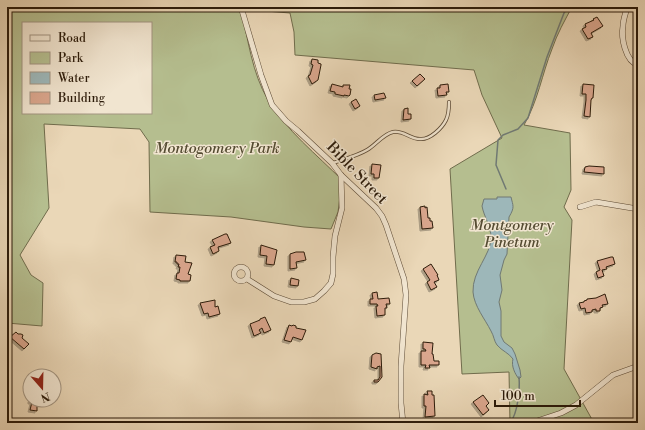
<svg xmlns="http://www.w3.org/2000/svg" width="645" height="430" viewBox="0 0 645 430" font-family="'Libre Bodoni',serif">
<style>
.green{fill:#b5be8f;stroke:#706c4c;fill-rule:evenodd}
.water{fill:#9db7b9;stroke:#707973}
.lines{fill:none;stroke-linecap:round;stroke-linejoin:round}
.stream{stroke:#707973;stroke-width:1.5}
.building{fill:#daa68d;stroke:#2c1b0a;filter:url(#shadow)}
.lane-casing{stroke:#5c4a35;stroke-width:4}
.street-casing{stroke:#5c4a35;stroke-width:6}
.lane{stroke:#f1e5d0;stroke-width:2.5}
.street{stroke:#f1e5d0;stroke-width:5}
.labels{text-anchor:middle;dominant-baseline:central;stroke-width:3;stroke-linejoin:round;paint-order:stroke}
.park-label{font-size:15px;font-style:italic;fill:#554c32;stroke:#f1e5d0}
.street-label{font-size:15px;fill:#2c1b0a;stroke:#f1e5d0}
</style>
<defs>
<filter id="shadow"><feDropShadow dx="-2" dy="2" stdDeviation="0" flood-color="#0004"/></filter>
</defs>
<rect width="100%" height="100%" fill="#ead7b7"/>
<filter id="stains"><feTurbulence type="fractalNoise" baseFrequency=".005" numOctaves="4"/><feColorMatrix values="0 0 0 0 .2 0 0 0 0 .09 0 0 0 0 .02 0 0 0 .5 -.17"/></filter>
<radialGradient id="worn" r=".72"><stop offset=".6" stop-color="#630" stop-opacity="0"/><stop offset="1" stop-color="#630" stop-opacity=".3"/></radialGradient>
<!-- green -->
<path class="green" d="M7,7H572C565,20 557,34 552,49C542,74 538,101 524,125L570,133L571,190L564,207L572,220L564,369L594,423H510L509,372L462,374L450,169L502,138L482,95L474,70L295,55L294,32L290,13L241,9C248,39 252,73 268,100C285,129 318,156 342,180L338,212L331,229L304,227L231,217L150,212L149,142L140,129L44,124L49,208L20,255L31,275L43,283L42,326L7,323ZM23,23H151V113H23Z"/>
<!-- water -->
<path class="water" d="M497,197H511C513,206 515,207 509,217L507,254L504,260L500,275L502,290L499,302L501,311V336L504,342L512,348L515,354L520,370L521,377L519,379C515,374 511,366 513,359C509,353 502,351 497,345C494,341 494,336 491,331C485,319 474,306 473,292C472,271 491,255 491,238C491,226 484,217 482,206L484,199H497Z"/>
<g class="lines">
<!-- stream -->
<g class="stream">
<polyline points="506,189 496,165 498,140 503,135 518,129 528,118 547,57 564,13 568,7"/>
<path d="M510,423C518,413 520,389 519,377"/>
</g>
</g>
<!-- building -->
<g class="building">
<polygon points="597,17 603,26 591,33 593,37 588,39 582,29 586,27 585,24 594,20 593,19"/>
<polygon points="312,59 318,60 318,63 321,64 321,65 318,80 312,84 308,76 310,75 313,65 311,64"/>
<polygon points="420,74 425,79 417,86 412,81"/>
<polygon points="332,84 343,87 343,85 350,85 349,89 351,89 350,95 349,96 344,95 344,96 335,94 335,92 330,91"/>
<polygon points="448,84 449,92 446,92 447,95 438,96 437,88 440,88 440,85"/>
<polygon points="583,84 594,85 593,98 592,98 591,100 590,117 584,116 586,100 586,94 582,94"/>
<polygon points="384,93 386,98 375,100 374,95"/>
<polygon points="356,99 360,106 355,109 351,102"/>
<polygon points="408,108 408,114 411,114 411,119 403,120 404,109"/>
<polygon points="372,164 381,165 379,178 374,178 374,174 371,174"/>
<polygon points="589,166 604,167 604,174 584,172 585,167"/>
<polygon points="425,206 425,208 427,207 428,218 430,218 430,221 432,221 433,228 422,229 420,207"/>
<polygon points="225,234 227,234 231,243 218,247 219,251 213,254 210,247 215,245 212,240"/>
<polygon points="261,245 277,250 274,265 266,264 267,256 260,255"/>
<polygon points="296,252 304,252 306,260 296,262 297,268 290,269 290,254"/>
<polygon points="176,255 186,256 185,262 192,263 188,274 191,275 190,281 180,281 180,280 176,279 177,273 179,273 180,267 178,267 179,264 177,264 177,262 175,262"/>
<polygon points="611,257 613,257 615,264 606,267 607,269 602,270 604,276 598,278 596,272 600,270 597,261"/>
<polygon points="431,264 438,275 437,275 439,280 434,282 437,287 431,290 427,282 430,280 423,269"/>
<polygon points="291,278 299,280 298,286 290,285"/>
<polygon points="377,292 378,299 389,298 390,304 386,304 387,308 385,308 385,315 377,316 376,306 378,306 377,304 370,304 370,299 373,299 372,293"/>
<polygon points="605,294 608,304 602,305 603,307 600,308 600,311 596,311 596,309 592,310 592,312 586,313 585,308 581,309 579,303 584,302 584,301 587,300 587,299 596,298"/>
<polygon points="215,300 215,307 218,306 220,314 209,317 208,313 204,314 200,303"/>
<polygon points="265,317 271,330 264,333 262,328 259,330 261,333 254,336 250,324 260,320 260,319"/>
<polygon points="289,325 292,326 293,325 296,326 296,328 306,330 302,340 293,337 291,342 284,340"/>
<polygon points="16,332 18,334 21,334 23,335 22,338 29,344 24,349 10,337"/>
<polygon points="423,342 433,343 432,354 433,354 434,361 439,361 439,365 429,365 430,368 425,368 426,365 421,365 421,351 426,351 425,349 423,349"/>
<polygon points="376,353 381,354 382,377 378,382 374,382 374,380 378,380 380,377 380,366 377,367 377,369 371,367 372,355"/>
<polygon points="427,391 432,391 432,395 434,395 435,416 425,417 426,406 424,406 424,394 428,395"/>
<polygon points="483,395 489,403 486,406 489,410 483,415 473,402"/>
<polygon points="30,400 39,401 37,405 37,411 30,410 32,402 30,402"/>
</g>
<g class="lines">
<defs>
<path id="lane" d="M333,163C344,159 357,156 367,150C376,145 383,134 393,132C403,130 410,139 420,139C430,140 442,128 446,120C449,114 449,108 449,102"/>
<g id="street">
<polyline points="241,7 261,75 272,105 286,121 298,131 332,163 341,175 376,208 382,216 386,225 404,279 406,295 401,366 401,403 403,423"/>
<path d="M627,7C626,13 623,19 623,26C621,37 625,61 638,65"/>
<polyline points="580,207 596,202 638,209"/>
<circle cx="241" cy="274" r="7"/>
<polyline points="247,279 274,296 291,302 304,302 315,299 324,291 331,283 333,274 333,257 335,236 342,208 341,175"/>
<polyline points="531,423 561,413 576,405 613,375 638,366"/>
</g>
</defs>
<!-- lane casing -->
<use href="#lane" class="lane-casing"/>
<!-- street casing -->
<use href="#street" class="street-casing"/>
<!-- lane -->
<use href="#lane" class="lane"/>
<!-- street -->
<use href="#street" class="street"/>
</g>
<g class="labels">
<!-- park labels -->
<g class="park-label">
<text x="217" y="148">Montogomery Park</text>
<text x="512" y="225">Montgomery<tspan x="512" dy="17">Pinetum</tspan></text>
</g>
<!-- street labels -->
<g class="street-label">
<text transform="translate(357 173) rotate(46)">Bible Street</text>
</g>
</g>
<!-- margin -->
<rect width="645" height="430" fill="none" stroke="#ead7b7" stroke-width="24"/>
<rect x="8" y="8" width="629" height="414" fill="none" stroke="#2c1b0a" stroke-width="2"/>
<rect x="12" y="12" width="621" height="406" fill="none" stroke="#2c1b0a"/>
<!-- legend -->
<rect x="22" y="22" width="130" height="92" fill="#f1e5d0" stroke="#a29481"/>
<rect x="30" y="35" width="20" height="6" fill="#f1e5d0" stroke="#a29481"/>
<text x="58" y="42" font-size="12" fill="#2c1b0a">Road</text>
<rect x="30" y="52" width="20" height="12" fill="#b5be8f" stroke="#a29481"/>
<text x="58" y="62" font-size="12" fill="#2c1b0a">Park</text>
<rect x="30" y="72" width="20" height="12" fill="#9db7b9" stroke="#a29481"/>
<text x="58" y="82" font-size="12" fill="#2c1b0a">Water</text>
<rect x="30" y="92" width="20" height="12" fill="#daa68d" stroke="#a29481"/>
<text x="58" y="102" font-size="12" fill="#2c1b0a">Building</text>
<!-- north arrow -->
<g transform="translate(42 388) rotate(160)"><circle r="19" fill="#f1e5d0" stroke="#a29481"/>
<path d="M0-3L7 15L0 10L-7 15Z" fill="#8f2418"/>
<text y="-6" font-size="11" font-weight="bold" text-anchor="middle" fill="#2c1b0a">N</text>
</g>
<!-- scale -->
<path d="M495 400v6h85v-6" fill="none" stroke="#2c1b0a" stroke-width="2"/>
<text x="501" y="400" font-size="12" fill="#2c1b0a" stroke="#f1e5d0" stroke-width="3" paint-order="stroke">100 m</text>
<rect width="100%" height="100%" filter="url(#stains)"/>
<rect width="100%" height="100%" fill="url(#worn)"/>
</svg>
